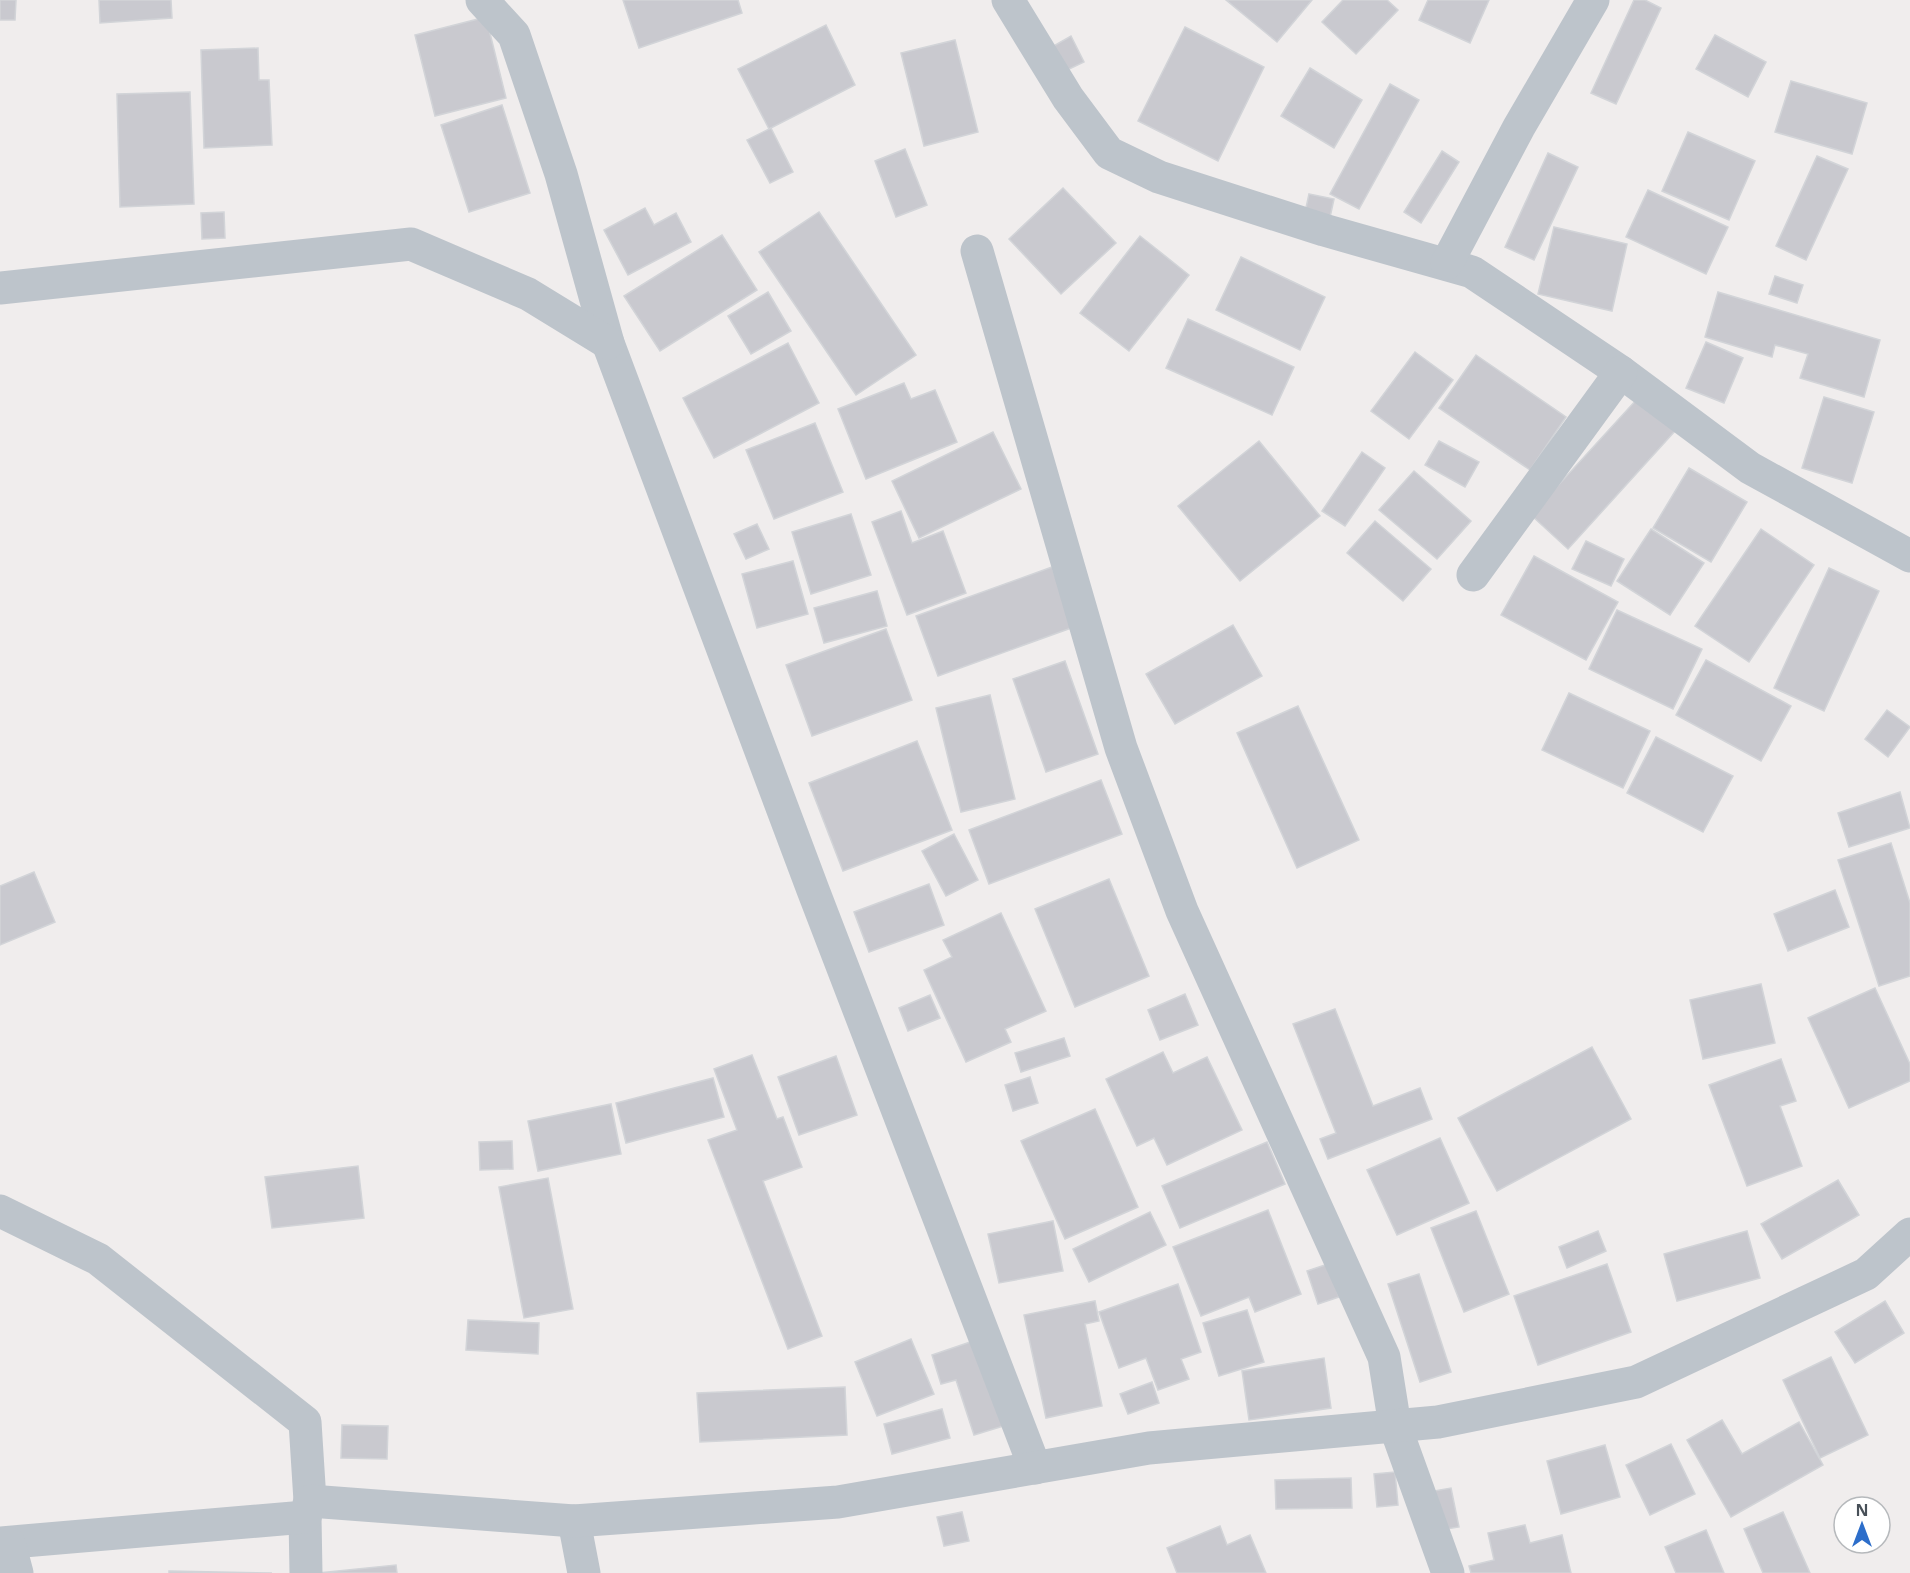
<svg xmlns="http://www.w3.org/2000/svg" width="1910" height="1573" viewBox="0 0 1910 1573" font-family="'Open Sans',sans-serif">
<style>
.building{fill:#c9c9cf;stroke:#d2d4d8;stroke-width:1.5}
.lines{fill:none;stroke-linecap:round;stroke-linejoin:round}
.minor{stroke:#bdc4cb;stroke-width:33}
</style>
<rect width="100%" height="100%" fill="#f0eded"/>
<!-- building -->
<g class="building">
<polygon points="0,0 16,0 15,20 0,20"/>
<polygon points="99,0 171,0 172,18 100,23"/>
<polygon points="623,0 738,0 742,13 639,48"/>
<polygon points="1226,0 1312,0 1277,42"/>
<polygon points="1343,0 1387,0 1398,10 1356,54 1322,22"/>
<polygon points="1428,0 1489,0 1470,43 1419,20"/>
<polygon points="1634,0 1645,0 1661,8 1616,104 1591,93"/>
<polygon points="486,17 506,98 435,116 415,35"/>
<polygon points="826,25 855,85 769,129 738,69"/>
<polygon points="1185,27 1264,67 1218,161 1138,121"/>
<polygon points="1715,35 1766,62 1748,97 1696,69"/>
<polygon points="1071,36 1084,62 1063,72 1050,48"/>
<polygon points="955,40 978,132 924,146 901,53"/>
<polygon points="258,48 259,80 269,80 272,145 204,148 201,50"/>
<polygon points="1310,68 1362,100 1334,148 1281,116"/>
<polygon points="1791,81 1867,103 1852,154 1775,132"/>
<polygon points="1390,84 1419,100 1359,209 1330,194"/>
<polygon points="190,92 194,204 120,207 117,94"/>
<polygon points="502,105 530,193 469,212 441,125"/>
<polygon points="771,128 793,172 770,183 747,140"/>
<polygon points="1688,132 1755,161 1729,220 1662,191"/>
<polygon points="905,149 927,205 896,217 875,161"/>
<polygon points="1442,151 1459,162 1421,223 1404,212"/>
<polygon points="1548,153 1578,167 1534,260 1505,247"/>
<polygon points="1817,156 1848,169 1806,260 1776,246"/>
<polygon points="1063,188 1116,243 1061,294 1009,239"/>
<polygon points="1648,190 1728,227 1706,274 1626,237"/>
<polygon points="1309,194 1334,199 1329,222 1304,217"/>
<polygon points="645,208 654,225 676,213 691,242 628,275 604,230"/>
<polygon points="224,212 225,238 202,239 201,213"/>
<polygon points="819,212 916,355 856,395 759,252"/>
<polygon points="1554,227 1627,244 1612,311 1538,294"/>
<polygon points="722,235 757,290 660,351 624,296"/>
<polygon points="1140,236 1189,275 1129,351 1080,313"/>
<polygon points="1241,257 1325,297 1300,350 1216,310"/>
<polygon points="1775,276 1803,285 1797,303 1769,294"/>
<polygon points="768,292 791,331 751,354 728,316"/>
<polygon points="1718,292 1880,340 1864,397 1800,378 1808,354 1775,345 1772,357 1705,337"/>
<polygon points="1188,319 1294,367 1272,415 1166,368"/>
<polygon points="1706,342 1743,358 1724,403 1686,388"/>
<polygon points="788,343 819,403 714,458 683,398"/>
<polygon points="1415,352 1453,380 1409,439 1371,411"/>
<polygon points="1476,355 1566,417 1530,470 1439,408"/>
<polygon points="904,383 911,399 935,390 957,442 866,479 838,409"/>
<polygon points="1824,397 1874,412 1852,483 1802,468"/>
<polygon points="1638,398 1675,431 1568,549 1531,515"/>
<polygon points="815,423 843,492 774,519 746,450"/>
<polygon points="993,432 1021,489 919,538 892,481"/>
<polygon points="1259,441 1320,516 1240,581 1178,506"/>
<polygon points="1439,441 1479,462 1465,487 1425,465"/>
<polygon points="1362,452 1385,468 1345,526 1322,511"/>
<polygon points="1689,468 1747,502 1711,562 1653,528"/>
<polygon points="1414,471 1471,521 1437,559 1379,510"/>
<polygon points="901,511 912,543 943,531 966,593 907,615 872,522"/>
<polygon points="851,514 871,575 811,594 792,532"/>
<polygon points="1375,521 1431,569 1403,601 1347,553"/>
<polygon points="757,524 769,549 746,559 734,534"/>
<polygon points="1651,529 1704,563 1670,615 1617,581"/>
<polygon points="1761,529 1814,565 1749,662 1695,626"/>
<polygon points="1586,541 1624,559 1611,586 1572,569"/>
<polygon points="1534,556 1618,602 1586,660 1501,615"/>
<polygon points="793,561 808,614 757,628 742,574"/>
<polygon points="1052,567 1074,627 938,676 916,616"/>
<polygon points="1829,568 1879,591 1824,711 1774,688"/>
<polygon points="877,591 887,626 824,643 814,608"/>
<polygon points="1617,610 1702,649 1673,709 1589,669"/>
<polygon points="1233,625 1262,676 1175,724 1146,674"/>
<polygon points="886,629 912,700 812,736 786,665"/>
<polygon points="1706,660 1791,706 1761,761 1676,715"/>
<polygon points="1065,661 1098,754 1046,772 1013,679"/>
<polygon points="1569,693 1650,731 1623,788 1542,750"/>
<polygon points="990,695 1015,799 961,812 936,708"/>
<polygon points="1298,706 1359,840 1297,868 1237,733"/>
<polygon points="1887,710 1910,727 1888,757 1865,739"/>
<polygon points="1656,737 1733,776 1703,832 1627,793"/>
<polygon points="917,741 952,830 843,871 809,783"/>
<polygon points="1101,780 1122,834 989,884 969,830"/>
<polygon points="1900,792 1910,828 1849,847 1838,813"/>
<polygon points="954,834 978,880 946,896 922,851"/>
<polygon points="1891,843 1910,903 1910,976 1879,986 1838,860"/>
<polygon points="34,872 55,922 0,945 0,886"/>
<polygon points="1109,879 1149,976 1075,1007 1035,909"/>
<polygon points="929,884 944,925 869,952 854,912"/>
<polygon points="1835,890 1849,927 1788,951 1774,914"/>
<polygon points="1001,913 1046,1011 1005,1029 1011,1042 966,1062 924,970 952,957 943,940"/>
<polygon points="1761,984 1775,1043 1703,1059 1690,1000"/>
<polygon points="1875,988 1910,1064 1910,1081 1849,1108 1808,1018"/>
<polygon points="1185,994 1198,1025 1160,1040 1148,1010"/>
<polygon points="930,995 940,1018 908,1031 899,1008"/>
<polygon points="1335,1009 1373,1106 1420,1088 1432,1119 1328,1159 1320,1139 1336,1133 1293,1024"/>
<polygon points="1064,1038 1070,1056 1021,1072 1015,1053"/>
<polygon points="1592,1047 1631,1119 1497,1191 1458,1118"/>
<polygon points="1163,1052 1173,1073 1207,1057 1242,1130 1167,1165 1154,1138 1137,1146 1106,1079"/>
<polygon points="752,1055 777,1119 783,1117 802,1167 763,1181 822,1336 788,1349 708,1140 737,1130 714,1069"/>
<polygon points="836,1056 857,1115 799,1135 778,1077"/>
<polygon points="1781,1059 1796,1101 1780,1106 1802,1166 1747,1186 1709,1085"/>
<polygon points="1030,1077 1038,1103 1013,1111 1005,1085"/>
<polygon points="713,1078 724,1117 626,1143 616,1103"/>
<polygon points="611,1104 621,1154 538,1171 528,1121"/>
<polygon points="1095,1109 1138,1207 1065,1239 1021,1141"/>
<polygon points="1440,1138 1469,1203 1397,1235 1367,1170"/>
<polygon points="512,1141 513,1169 480,1170 479,1142"/>
<polygon points="1267,1142 1285,1184 1180,1228 1162,1186"/>
<polygon points="358,1166 364,1218 272,1228 265,1177"/>
<polygon points="548,1178 573,1309 524,1318 499,1187"/>
<polygon points="1838,1180 1859,1215 1782,1259 1761,1224"/>
<polygon points="1268,1210 1301,1294 1255,1312 1249,1297 1201,1316 1173,1247"/>
<polygon points="1476,1211 1509,1294 1464,1312 1431,1228"/>
<polygon points="1150,1212 1166,1245 1089,1282 1073,1249"/>
<polygon points="1053,1221 1063,1271 999,1283 988,1234"/>
<polygon points="1598,1231 1606,1251 1567,1268 1559,1247"/>
<polygon points="1747,1231 1760,1278 1677,1301 1664,1254"/>
<polygon points="1328,1264 1339,1297 1318,1304 1307,1271"/>
<polygon points="1607,1264 1631,1332 1538,1365 1514,1296"/>
<polygon points="1419,1274 1451,1372 1420,1382 1388,1284"/>
<polygon points="1178,1284 1201,1352 1181,1359 1189,1379 1158,1390 1146,1358 1119,1368 1099,1312"/>
<polygon points="1095,1301 1099,1321 1085,1324 1102,1406 1046,1418 1024,1315"/>
<polygon points="1885,1301 1904,1333 1855,1363 1835,1332"/>
<polygon points="1247,1310 1264,1362 1219,1376 1203,1323"/>
<polygon points="468,1320 539,1323 538,1354 466,1350"/>
<polygon points="982,1338 1010,1424 974,1435 956,1380 941,1384 932,1355"/>
<polygon points="911,1339 934,1394 877,1416 855,1362"/>
<polygon points="1831,1357 1868,1435 1820,1458 1783,1380"/>
<polygon points="1324,1358 1331,1408 1249,1420 1242,1371"/>
<polygon points="1152,1382 1159,1403 1128,1414 1120,1394"/>
<polygon points="845,1387 847,1435 700,1442 697,1393"/>
<polygon points="942,1409 950,1438 892,1454 884,1424"/>
<polygon points="1722,1420 1742,1454 1799,1422 1823,1465 1731,1517 1687,1440"/>
<polygon points="342,1425 388,1426 387,1459 341,1458"/>
<polygon points="1671,1444 1695,1494 1650,1515 1626,1465"/>
<polygon points="1605,1445 1620,1497 1561,1514 1547,1461"/>
<polygon points="1395,1472 1398,1505 1377,1507 1374,1474"/>
<polygon points="1351,1478 1352,1508 1276,1509 1275,1480"/>
<polygon points="1451,1488 1459,1527 1435,1531 1428,1492"/>
<polygon points="962,1512 969,1541 944,1546 937,1517"/>
<polygon points="1783,1512 1810,1573 1763,1573 1744,1529"/>
<polygon points="1525,1525 1530,1543 1562,1535 1571,1573 1471,1573 1469,1566 1494,1560 1488,1533"/>
<polygon points="1220,1526 1227,1545 1250,1535 1266,1573 1177,1573 1167,1548"/>
<polygon points="1706,1530 1724,1573 1676,1573 1665,1547"/>
<polygon points="396,1565 397,1573 318,1573"/>
<polygon points="169,1571 272,1573 169,1573"/>
</g>
<g class="lines">
<!-- minor -->
<g class="minor">
<polyline points="482,0 514,35 561,174 608,343 813,890 1035,1468"/>
<polyline points="1008,0 1068,98 1109,153 1159,177 1324,230 1472,272 1621,372 1750,468 1910,556"/>
<polyline points="977,251 1121,748 1182,911 1384,1357 1395,1426 1448,1573"/>
<polyline points="1447,263 1519,127 1593,0"/>
<polyline points="0,288 411,244 528,294 608,343"/>
<polyline points="1473,575 1621,372"/>
<polyline points="0,1211 98,1259 305,1422 310,1501"/>
<polyline points="305,1517 306,1573"/>
<polyline points="574,1521 584,1573"/>
<polyline points="0,1543 305,1517 310,1501 574,1521 838,1502 1149,1448 1438,1422 1636,1382 1866,1274 1910,1234"/>
<polyline points="9,1543 17,1573"/>
</g>
</g>
<!-- north arrow -->
<g transform="translate(1862 1525)"><circle r="28" fill="#ffffff" stroke="#b6b9bc" stroke-width="1.5"/>
<path d="M0-4.5L10 22L0 15L-10 22Z" fill="#2d6eca"/>
<text y="-9" font-size="16" font-weight="bold" text-anchor="middle" fill="#485058">N</text>
</g>
</svg>
